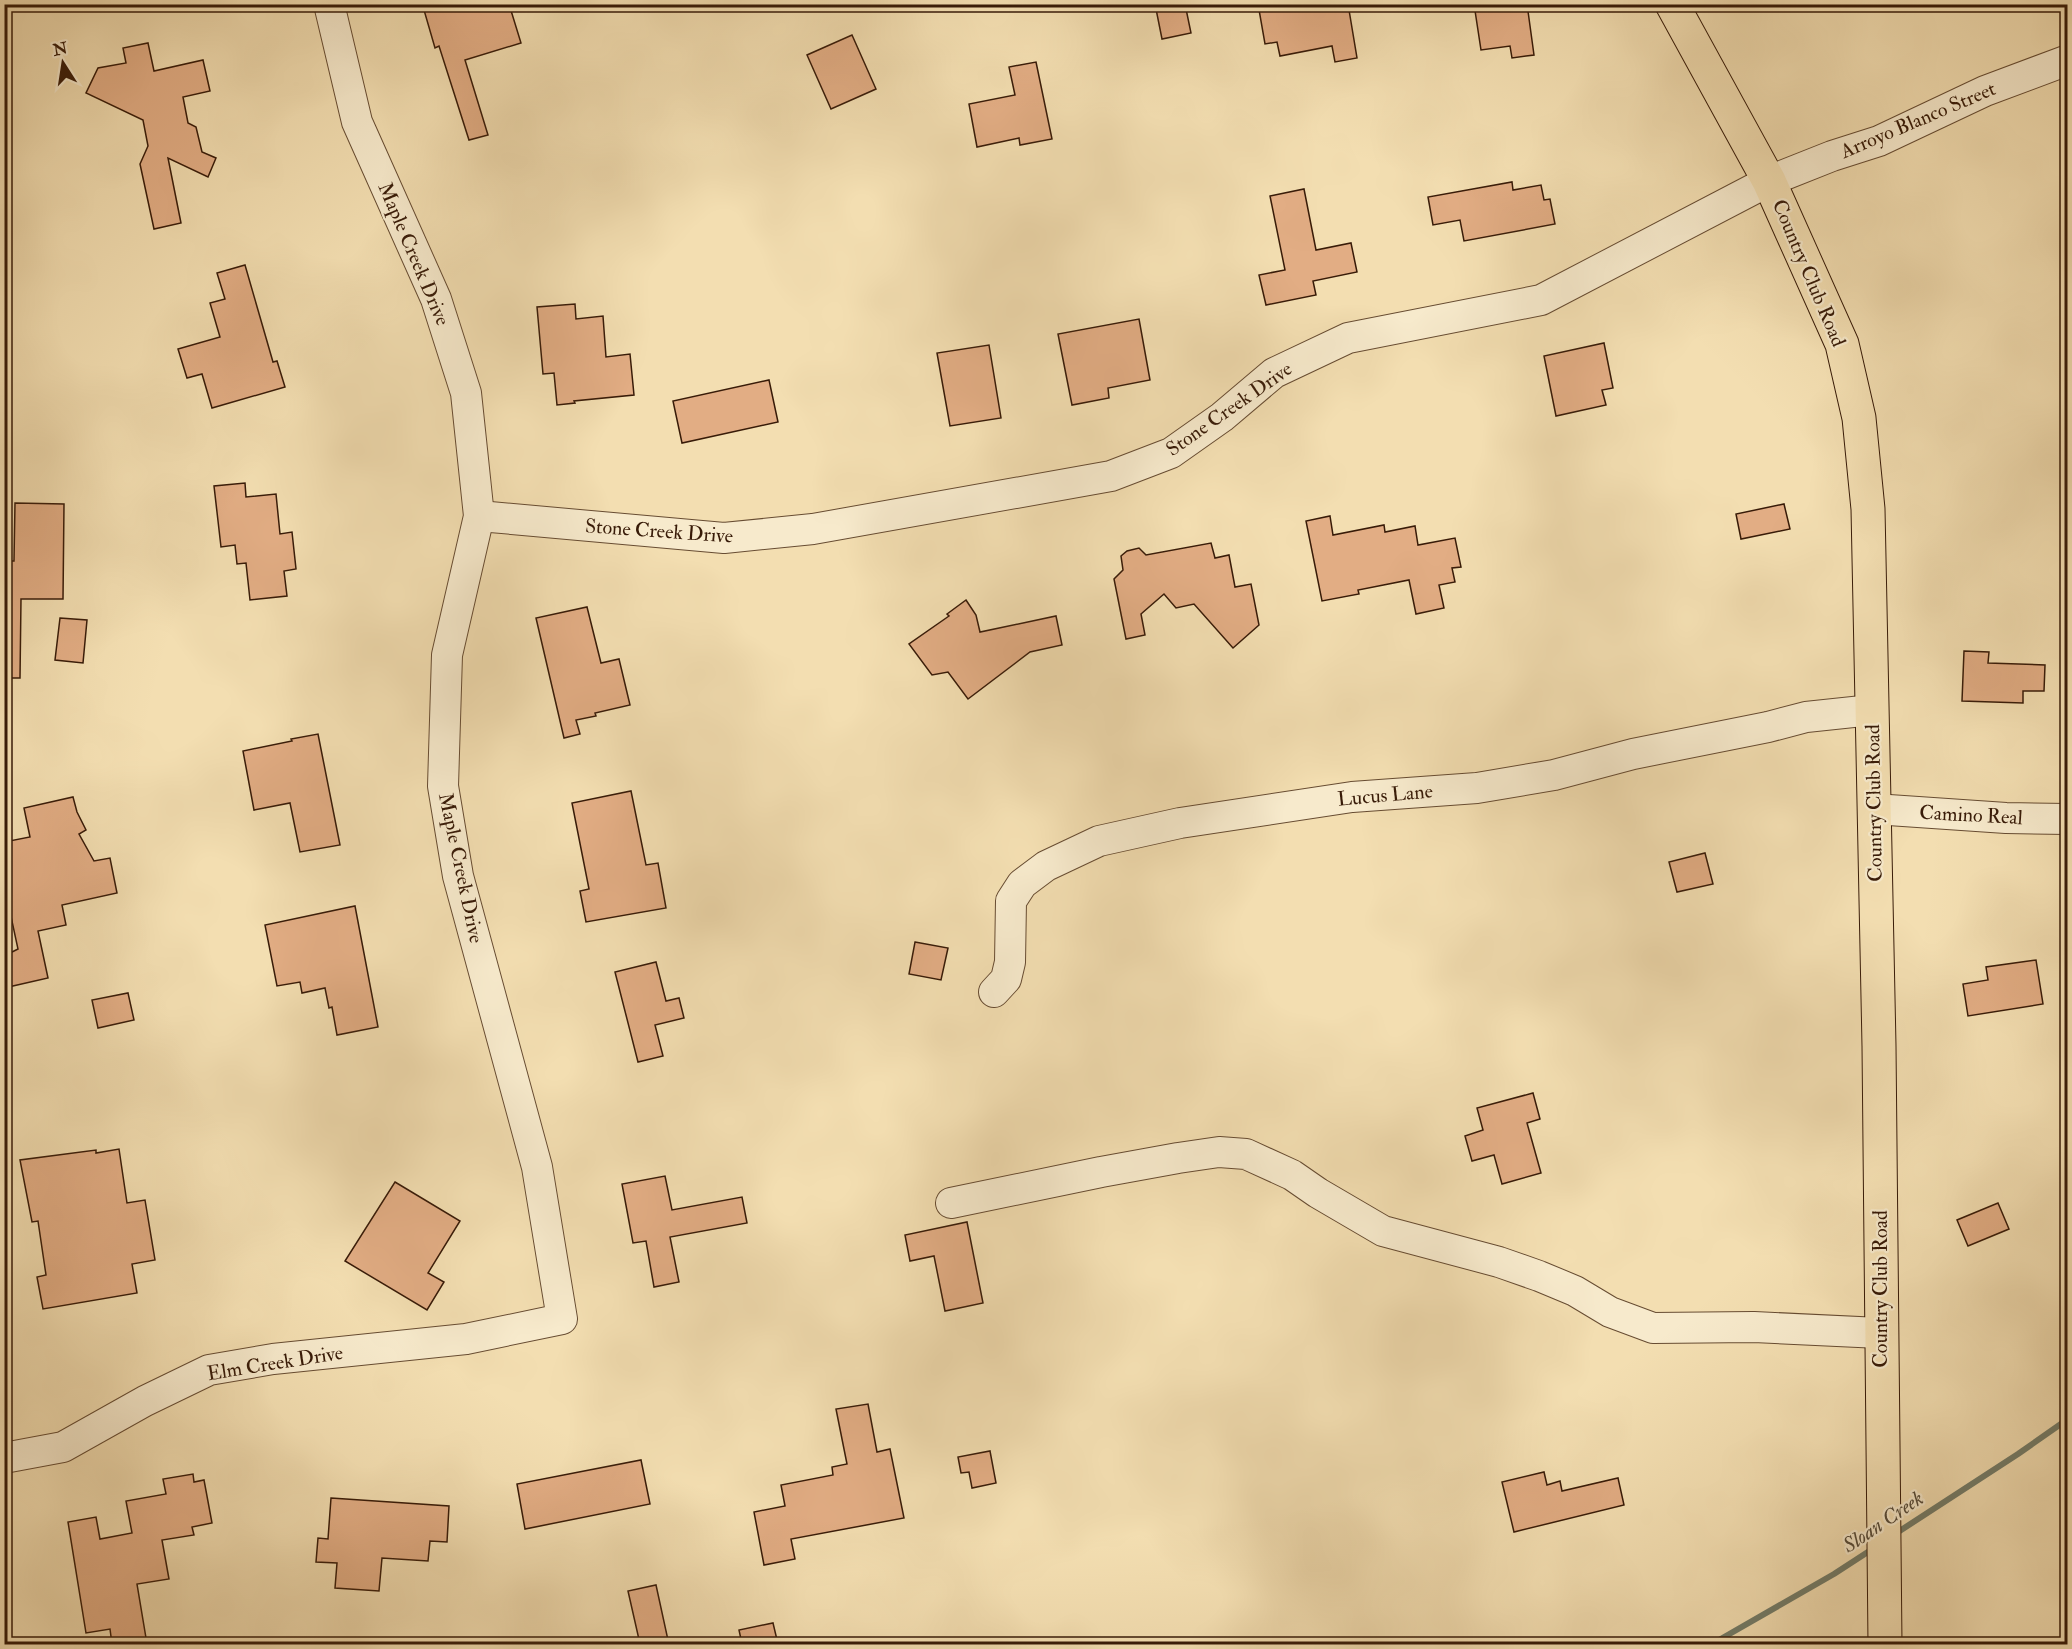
<svg xmlns="http://www.w3.org/2000/svg" width="2072" height="1649" viewBox="0 0 2072 1649" font-family="'IM FELL Double Pica',serif">
<style>
.lines{fill:none;stroke-linecap:round;stroke-linejoin:round}
.stream{stroke:#737c69;stroke-width:6}
.building{fill:#e2ad84;stroke:#381b08;stroke-width:1.5}
.minor-casing{stroke:#674c32;stroke-width:32}
.major-casing{stroke:#381b08;stroke-width:35}
.minor{stroke:#f7eacc;stroke-width:30}
.major{stroke:#f3deb1;stroke-width:33}
.labels{text-anchor:middle;dominant-baseline:central;stroke-width:4.5;stroke-linejoin:round;paint-order:stroke}
.street-label{font-size:20px;fill:#381b08;stroke:#f7eacc}
.water-label{font-size:21px;font-style:italic;fill:#564b39;stroke:#f7eacc}
</style>
<rect width="100%" height="100%" fill="#f3deb1"/>
<filter id="stains"><feTurbulence type="fractalNoise" baseFrequency=".00333" numOctaves="4"/><feColorMatrix values="0 0 0 0 .2 0 0 0 0 .09 0 0 0 0 .02 0 0 0 .5 -.17"/></filter>
<radialGradient id="worn" r=".72"><stop offset=".6" stop-color="#630" stop-opacity="0"/><stop offset="1" stop-color="#630" stop-opacity=".3"/></radialGradient>
<g class="lines">
<!-- stream -->
<g class="stream">
<polyline points="1895,1534 2018,1454 2068,1419"/>
<polyline points="1712,1644 1834,1574 1874,1548"/>
</g>
</g>
<!-- building -->
<g class="building">
<polygon points="442,4 509,4 521,43 465,60 488,135 469,140 439,46 435,48 424,10"/>
<polygon points="1155,4 1185,4 1191,33 1162,39"/>
<polygon points="1258,4 1348,4 1357,58 1335,62 1332,46 1280,56 1277,42 1265,44"/>
<polygon points="1474,4 1527,4 1534,55 1512,58 1510,46 1481,50"/>
<polygon points="852,35 876,89 831,109 807,55"/>
<polygon points="148,43 154,71 203,60 210,91 183,97 188,123 196,127 202,152 216,158 208,177 168,158 181,223 154,229 140,164 148,146 143,120 86,93 98,68 126,63 123,48"/>
<polygon points="1036,62 1052,139 1020,145 1019,138 977,147 969,104 1015,95 1009,67"/>
<polygon points="1512,182 1513,190 1541,185 1544,200 1550,199 1555,224 1464,241 1460,220 1433,225 1428,197"/>
<polygon points="1304,189 1316,250 1351,243 1357,272 1313,281 1316,295 1266,305 1259,275 1285,270 1270,196"/>
<polygon points="245,265 273,362 277,361 285,387 212,408 202,374 187,378 178,349 220,337 210,303 225,299 217,273"/>
<polygon points="575,304 576,319 603,316 606,357 630,354 634,395 574,401 575,403 557,405 554,373 543,374 537,307"/>
<polygon points="1139,319 1150,380 1108,388 1109,398 1072,405 1058,334"/>
<polygon points="1604,343 1613,388 1602,390 1606,405 1556,416 1544,356"/>
<polygon points="989,345 1001,418 950,426 937,353"/>
<polygon points="769,380 778,422 682,443 673,401"/>
<polygon points="245,483 246,497 276,494 280,534 292,532 296,569 284,571 287,596 250,600 246,563 237,564 235,545 221,547 214,486"/>
<polygon points="15,503 64,504 63,599 21,599 20,678 4,678 4,561 14,561"/>
<polygon points="1784,504 1790,529 1741,539 1736,514"/>
<polygon points="1330,516 1333,535 1384,525 1385,532 1415,526 1418,545 1455,538 1461,567 1452,568 1455,582 1439,585 1444,608 1416,614 1409,580 1358,590 1359,594 1322,601 1306,521"/>
<polygon points="1211,543 1215,558 1229,555 1235,587 1251,584 1259,625 1233,648 1194,604 1176,608 1164,594 1141,614 1145,635 1126,639 1114,579 1123,570 1121,556 1127,551 1139,548 1146,555"/>
<polygon points="966,600 976,615 980,632 1056,616 1062,645 1030,652 968,699 948,672 932,675 909,644 949,616 947,614"/>
<polygon points="587,607 601,663 619,659 630,705 595,713 596,716 576,720 580,734 564,738 536,618"/>
<polygon points="60,618 87,620 83,663 55,660"/>
<polygon points="1964,651 1989,652 1988,663 2045,665 2044,691 2023,691 2023,703 1962,701"/>
<polygon points="318,734 340,845 300,852 290,803 254,810 243,751 292,741 291,739"/>
<polygon points="631,791 646,865 658,863 666,908 586,922 580,891 589,889 572,803"/>
<polygon points="73,797 77,812 86,830 79,834 94,861 110,858 117,893 62,905 66,925 38,931 48,978 4,988 4,956 18,949 7,898 4,899 4,842 30,837 24,808"/>
<polygon points="1705,853 1713,884 1677,892 1669,862"/>
<polygon points="355,906 378,1027 337,1035 332,1007 329,1008 325,988 302,993 300,982 277,986 265,925"/>
<polygon points="915,942 948,948 941,980 909,974"/>
<polygon points="2036,960 2043,1004 1968,1016 1963,984 1988,980 1986,967"/>
<polygon points="656,962 666,1001 679,998 684,1018 655,1025 663,1056 638,1062 615,972"/>
<polygon points="128,993 134,1020 98,1028 92,1000"/>
<polygon points="1533,1093 1540,1119 1527,1123 1541,1173 1502,1184 1494,1155 1472,1161 1465,1136 1483,1130 1477,1108"/>
<polygon points="119,1149 127,1203 145,1200 155,1260 132,1264 137,1293 43,1309 37,1277 46,1275 38,1221 32,1222 20,1160 96,1150 96,1153"/>
<polygon points="665,1176 672,1210 742,1197 747,1223 670,1237 679,1282 654,1287 646,1241 633,1243 622,1184"/>
<polygon points="395,1182 460,1221 428,1273 444,1282 427,1310 345,1261"/>
<polygon points="1998,1203 2009,1229 1968,1246 1957,1220"/>
<polygon points="967,1222 983,1303 945,1311 934,1256 910,1261 905,1235"/>
<polygon points="868,1404 877,1452 890,1449 904,1518 791,1539 795,1559 764,1565 754,1512 785,1506 781,1485 833,1475 832,1467 847,1464 836,1409"/>
<polygon points="990,1451 996,1483 972,1488 969,1472 961,1473 958,1457"/>
<polygon points="641,1460 650,1504 525,1529 517,1484"/>
<polygon points="1544,1472 1547,1485 1560,1481 1562,1491 1618,1478 1624,1505 1514,1532 1502,1482"/>
<polygon points="193,1474 194,1482 204,1480 212,1523 192,1527 194,1535 162,1540 169,1579 137,1584 147,1644 112,1644 110,1629 86,1633 68,1522 96,1517 100,1539 132,1533 126,1501 166,1494 163,1479"/>
<polygon points="331,1498 449,1506 447,1542 430,1541 428,1561 382,1558 379,1591 335,1588 337,1563 316,1562 318,1538 328,1539"/>
<polygon points="656,1585 668,1640 640,1644 628,1591"/>
<polygon points="773,1623 778,1644 742,1644 739,1630"/>
</g>
<g class="lines">
<defs>
<g id="minor">
<polyline points="479,516 724,538 813,529 1111,476 1171,453 1222,417 1274,373 1348,338 1541,300 1769,181 1832,156 1879,141 1985,91 2068,60"/>
<polyline points="1874,809 2006,818 2068,819"/>
<polyline points="994,992 1006,979 1010,962 1011,901 1022,884 1046,866 1099,841 1180,823 1352,797 1477,788 1554,775 1633,754 1768,727 1806,717 1872,710"/>
<polyline points="951,1203 1101,1172 1178,1158 1219,1152 1246,1154 1292,1175 1318,1193 1383,1231 1499,1262 1539,1276 1575,1291 1610,1312 1653,1328 1754,1327 1880,1333"/>
<polyline points="4,1458 63,1447 145,1401 209,1370 273,1359 466,1339 562,1319 537,1167 458,876 443,786 447,655 479,516 466,393 436,299 357,122 329,4"/>
</g>
<polyline id="major" points="1672,4 1769,181 1842,344 1859,418 1868,509 1879,1046 1885,1644"/>
</defs>
<!-- minor casing -->
<use href="#minor" class="minor-casing"/>
<!-- major casing -->
<use href="#major" class="major-casing"/>
<!-- minor -->
<use href="#minor" class="minor"/>
<!-- major -->
<use href="#major" class="major"/>
</g>
<g class="labels">
<!-- street labels -->
<g class="street-label">
<text transform="translate(1918 120) rotate(-23)">Arroyo Blanco Street</text>
<text transform="translate(414 254) rotate(67)">Maple Creek Drive</text>
<text transform="translate(1809 273) rotate(67)">Country Club Road</text>
<text transform="translate(1229 409) rotate(-35)">Stone Creek Drive</text>
<text transform="translate(659 531) rotate(4)">Stone Creek Drive</text>
<text transform="translate(1385 795) rotate(-5)">Lucus Lane</text>
<text transform="translate(1874 803) rotate(-91)">Country Club Road</text>
<text transform="translate(1971 815) rotate(3)">Camino Real</text>
<text transform="translate(461 868) rotate(78)">Maple Creek Drive</text>
<text transform="translate(1880 1289) rotate(-90)">Country Club Road</text>
<text transform="translate(275 1363) rotate(-9)">Elm Creek Drive</text>
</g>
<!-- water labels -->
<g class="water-label">
<text transform="translate(1883 1522) rotate(-34)">Sloan Creek</text>
</g>
</g>
<!-- margin -->
<rect width="2072" height="1649" fill="none" stroke="#f3deb1" stroke-width="24"/>
<rect x="6" y="6" width="2060" height="1637" fill="none" stroke="#381b08" stroke-width="3"/>
<rect x="12" y="12" width="2048" height="1625" fill="none" stroke="#381b08" stroke-width="1.5"/>
<!-- north arrow -->
<g transform="translate(63 63) rotate(348)" stroke="#f7eacc" stroke-width="4.5" paint-order="stroke">
<path d="M0-4.5L10 22L0 15L-10 22Z" fill="#381b08"/>
<text y="-9" font-size="16" font-weight="bold" text-anchor="middle" fill="#381b08">N</text>
</g>
<rect width="100%" height="100%" filter="url(#stains)"/>
<rect width="100%" height="100%" fill="url(#worn)"/>
</svg>
